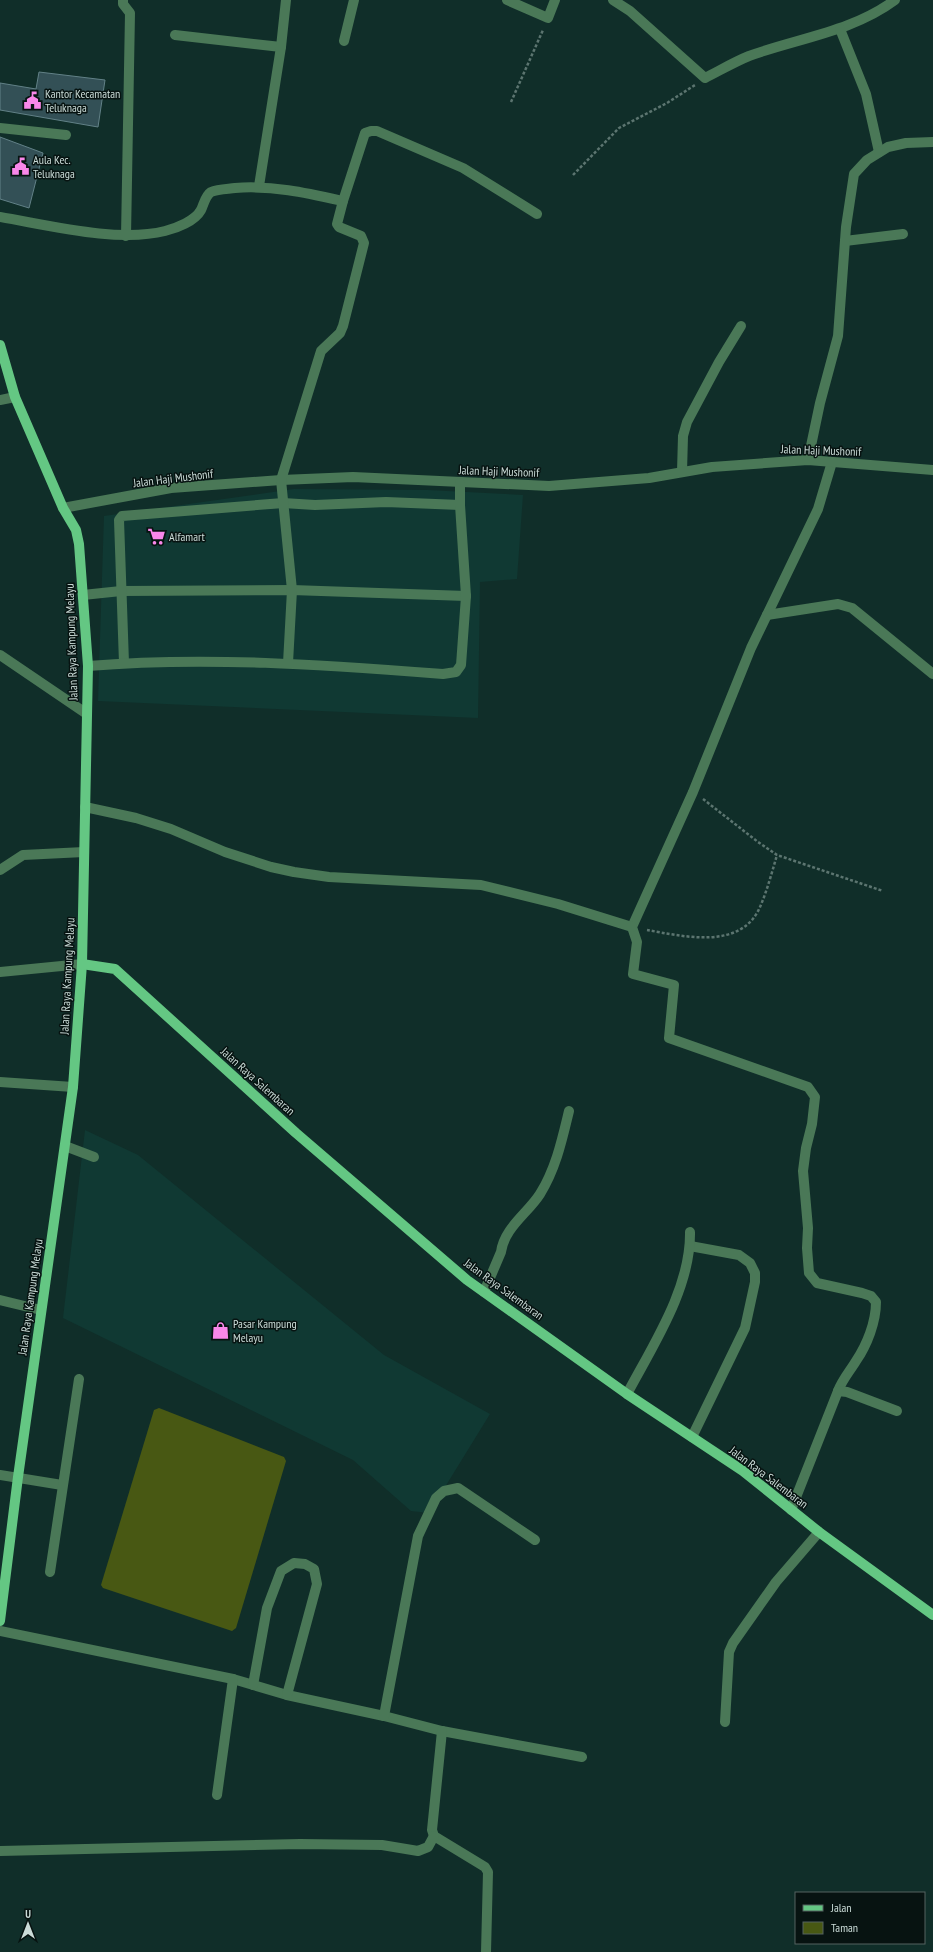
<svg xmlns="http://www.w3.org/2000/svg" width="933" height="1952" viewBox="0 0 933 1952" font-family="'PT Sans Narrow',sans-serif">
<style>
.built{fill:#103933}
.green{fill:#485813}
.building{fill:#335056;stroke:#628187}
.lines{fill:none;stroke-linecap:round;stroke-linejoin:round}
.path{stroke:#5c7570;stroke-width:2.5;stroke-dasharray:3 2;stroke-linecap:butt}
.minor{stroke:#4a7857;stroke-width:10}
.major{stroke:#64c783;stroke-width:10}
.labels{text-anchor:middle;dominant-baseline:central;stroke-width:3;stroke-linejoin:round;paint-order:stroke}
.poi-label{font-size:12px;fill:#cbdcd8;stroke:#071311;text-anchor:start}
.street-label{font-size:12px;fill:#cbdcd8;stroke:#071311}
</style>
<rect width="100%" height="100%" fill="#102e29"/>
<!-- built -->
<g class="built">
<polygon points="294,489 428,490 523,495 517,579 480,582 478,718 98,701 104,516"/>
<polygon points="85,1130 138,1155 384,1355 490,1414 429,1513 411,1511 353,1460 63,1318"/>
</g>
<!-- green -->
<polygon class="green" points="159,1408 284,1457 286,1461 236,1628 232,1631 103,1588 101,1585 154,1410"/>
<!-- building -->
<g class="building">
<polygon points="39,72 105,80 98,127 0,110 0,83 36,89"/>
<polygon points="0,137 43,153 29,208 0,199"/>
</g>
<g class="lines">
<!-- path -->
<g class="path">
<polyline points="511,102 543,30"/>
<polyline points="573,175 619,128 667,103 695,85"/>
<polyline points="703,799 758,842 777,855 883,891"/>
<path d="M647,930C682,936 741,951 760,907C767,891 772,872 777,855"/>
</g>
<!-- minor -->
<g class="minor">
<polyline points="123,0 123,4 130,13 126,236"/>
<polyline points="507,0 548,18 555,0"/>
<path d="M613,0L630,11L705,78C719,71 734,62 749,56C798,38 852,32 895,0"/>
<polyline points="840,29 866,94 879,152"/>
<polyline points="175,35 281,47"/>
<polyline points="344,41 354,0"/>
<polyline points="0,128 66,135"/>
<polyline points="259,186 281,47 286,0"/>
<path d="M0,217C48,225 118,243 165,231C177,228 195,221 201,210C204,204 205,196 211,192C218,189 228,189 235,188C272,185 307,193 343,201"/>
<polyline points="845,241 903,234"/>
<polyline points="0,400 15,397"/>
<polyline points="808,460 820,403 838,336 846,227 854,174 867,160 888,147 906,143 933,142"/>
<path d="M832,462L818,509L751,648L693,792L632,927L637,942L633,974L674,985L669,1038L808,1087L815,1097L812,1124L806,1148L803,1171L808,1228L807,1248L809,1273L817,1283L862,1293L871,1296L876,1302C876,1322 867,1345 856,1361C850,1371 842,1380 838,1391"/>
<polyline points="682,472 683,436 687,422 719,362 741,326"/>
<polyline points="63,508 171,488 281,480 353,477 549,486 649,478 712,467 808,460 933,470"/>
<polyline points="83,595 121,591 292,590 466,596"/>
<polyline points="767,615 838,604 852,608 933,674"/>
<polyline points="0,655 87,714"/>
<polyline points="124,663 119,520 122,516 283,503 315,505 386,502 460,505"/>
<polyline points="288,663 292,590 281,480 321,351 340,333 343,326 364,243 361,236 339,227 337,224 343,201 365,133 371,131 377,131 463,168 537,214"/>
<path d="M88,666C206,656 325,665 443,674L456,672L461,665L466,596L460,505V483"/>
<polyline points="85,807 136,818 171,829 225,852 271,867 294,872 329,877 481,885 558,904 632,927"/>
<polyline points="0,870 23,855 84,852"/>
<polyline points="0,972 82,964"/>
<polyline points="0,1082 73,1087"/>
<polyline points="65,1146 94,1157"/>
<polyline points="690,1246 739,1255 750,1263 755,1273 755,1282 745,1328 692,1437"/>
<path d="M484,1292L501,1252C504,1228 528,1213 540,1194C556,1168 562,1140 569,1111"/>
<polyline points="0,1300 41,1310"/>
<path d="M627,1394C653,1345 691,1288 690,1232"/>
<polyline points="0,1475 62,1485"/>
<polyline points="791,1510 838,1391 847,1392 897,1411"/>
<polyline points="50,1572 79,1379"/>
<polyline points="0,1631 233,1679 287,1695 384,1716 442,1731 582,1757"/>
<polyline points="253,1685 267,1608 281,1571 294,1563 305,1564 314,1569 317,1584 287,1695"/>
<polyline points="384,1716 418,1536 436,1498 444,1491 458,1488 535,1540"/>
<polyline points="725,1722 729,1652 733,1643 776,1582 819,1532"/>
<polyline points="442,1731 432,1830 434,1836 485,1867 488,1872 486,1952"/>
<polyline points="217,1795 233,1679"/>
<polyline points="0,1851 300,1844 382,1845 418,1851 428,1847 434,1836"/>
</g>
<!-- major -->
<g class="major">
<polyline points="0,345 15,397 63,508 76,530 79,544 88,666 82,964 73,1087 18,1477 0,1621"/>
<polyline points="82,964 115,969 296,1133 467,1280 627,1394 743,1471 819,1532 933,1615"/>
</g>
</g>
<!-- icons -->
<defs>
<symbol id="civic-bare" viewBox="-9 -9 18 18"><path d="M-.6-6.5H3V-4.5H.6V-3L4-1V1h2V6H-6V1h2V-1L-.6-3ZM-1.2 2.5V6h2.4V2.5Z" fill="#f987e9" stroke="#071311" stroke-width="2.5" paint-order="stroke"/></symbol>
<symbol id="supermarket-bare" viewBox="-9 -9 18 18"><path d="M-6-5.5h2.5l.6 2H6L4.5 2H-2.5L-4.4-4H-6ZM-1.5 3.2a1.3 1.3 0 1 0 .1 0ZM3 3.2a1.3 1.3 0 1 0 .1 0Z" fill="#f987e9" stroke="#071311" stroke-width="2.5" paint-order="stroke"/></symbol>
<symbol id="shop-bare" viewBox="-9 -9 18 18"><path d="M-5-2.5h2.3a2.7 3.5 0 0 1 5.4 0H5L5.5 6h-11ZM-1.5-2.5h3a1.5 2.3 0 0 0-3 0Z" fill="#f987e9" stroke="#071311" stroke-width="2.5" paint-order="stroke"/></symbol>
</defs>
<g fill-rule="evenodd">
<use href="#civic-bare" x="20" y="88" width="25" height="25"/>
<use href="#civic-bare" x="8" y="154" width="25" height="25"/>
<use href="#supermarket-bare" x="144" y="524" width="25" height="25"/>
<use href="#shop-bare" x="208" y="1318" width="25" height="25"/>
</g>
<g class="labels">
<!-- poi labels -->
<g class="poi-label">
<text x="45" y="93">Kantor Kecamatan<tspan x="45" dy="14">Teluknaga</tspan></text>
<text x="33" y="159">Aula Kec.<tspan x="33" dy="14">Teluknaga</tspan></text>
<text x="169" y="536">Alfamart</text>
<text x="233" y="1323">Pasar Kampung<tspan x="233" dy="14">Melayu</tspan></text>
</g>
<!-- street labels -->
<g class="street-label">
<text transform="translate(821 450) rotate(2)">Jalan Haji Mushonif</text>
<text transform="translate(499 471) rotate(2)">Jalan Haji Mushonif</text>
<text transform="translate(173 478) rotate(-7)">Jalan Haji Mushonif</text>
<text transform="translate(71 642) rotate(-92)">Jalan Raya Kampung Melayu</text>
<text transform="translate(67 976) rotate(-87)">Jalan Raya Kampung Melayu</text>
<text transform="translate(258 1081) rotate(42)">Jalan Raya Salembaran</text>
<text transform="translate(504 1289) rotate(36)">Jalan Raya Salembaran</text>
<text transform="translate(30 1297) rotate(-82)">Jalan Raya Kampung Melayu</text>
<text transform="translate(769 1477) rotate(37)">Jalan Raya Salembaran</text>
</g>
</g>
<!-- legend -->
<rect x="795" y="1892" width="130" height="52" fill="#071311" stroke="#556361"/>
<rect x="803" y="1905" width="20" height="6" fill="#64c783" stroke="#556361"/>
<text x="831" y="1912" font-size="12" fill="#cbdcd8">Jalan</text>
<rect x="803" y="1922" width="20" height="12" fill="#485813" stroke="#556361"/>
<text x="831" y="1932" font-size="12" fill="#cbdcd8">Taman</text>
<!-- north arrow -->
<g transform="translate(28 1924)" stroke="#071311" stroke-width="3" paint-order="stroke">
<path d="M0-3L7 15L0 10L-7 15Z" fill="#cbdcd8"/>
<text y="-6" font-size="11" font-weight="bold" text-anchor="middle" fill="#cbdcd8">U</text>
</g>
</svg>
